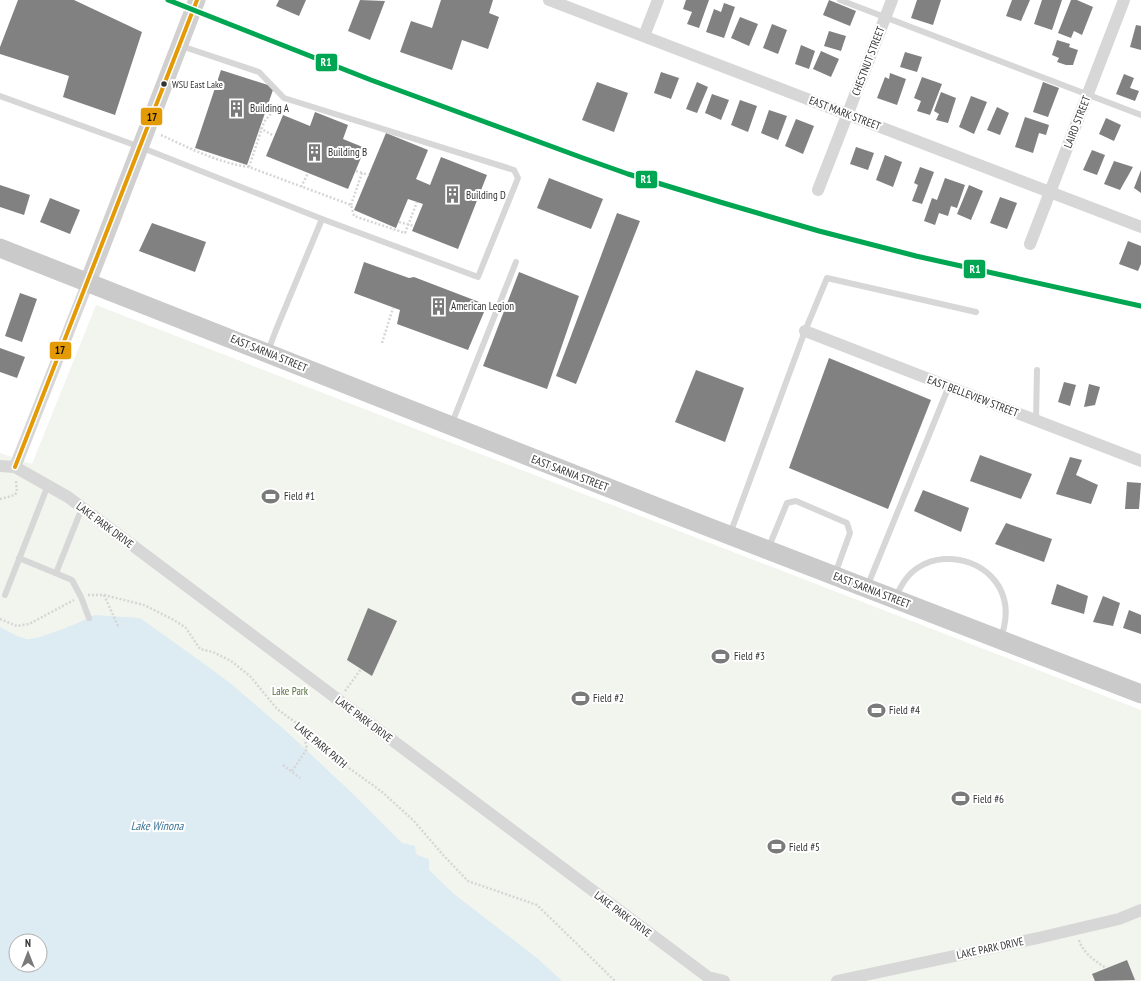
<svg xmlns="http://www.w3.org/2000/svg" width="1141" height="981" viewBox="0 0 1141 981" font-family="'PT Sans Narrow',sans-serif">
<style>
.green{fill:#f1f5ed;fill-rule:evenodd}
.water{fill:#ddebf3;fill-rule:evenodd}
.building{fill:#818181}
.lines{fill:none;stroke-linecap:round;stroke-linejoin:round}
.path{stroke:#d6d6d6;stroke-width:2.5;stroke-dasharray:2 2;stroke-linecap:butt}
.lane{stroke:#d7d7d7;stroke-width:6}
.street{stroke:#d7d7d7;stroke-width:12}
.secondary{stroke:#d0d0d0;stroke-width:17}
.primary{stroke:#cacaca;stroke-width:19}
.bus-1-casing{stroke:#fff;stroke-width:7}
.bus-1{stroke:#e39a05;stroke-width:4}
.rail-1-casing{stroke:#fff;stroke-width:8}
.rail-1{stroke:#00a651;stroke-width:5}
.bus-dot{fill:#333;stroke:#fff;stroke-width:1.5}
.labels{text-anchor:middle;dominant-baseline:central;stroke-width:4;stroke-linejoin:round;paint-order:stroke}
.bus-label{font-size:10px;fill:#333;stroke:#fff;text-anchor:start}
.street-label{font-size:11px;fill:#333;stroke:#fff}
.poi-label{font-size:11px;fill:#333;stroke:#fff;text-anchor:start}
.park-label{font-size:11px;fill:#56703f;stroke:#fff}
.water-label{font-size:12px;font-style:italic;fill:#3f7597;stroke:#fff}
.line-badge{stroke:#fff;stroke-width:1.5}
.badge-label{font-size:11px;text-anchor:middle;font-weight:bold;fill:#fff}
.pale-badge-label{font-size:11px;text-anchor:middle;font-weight:bold;fill:#111}
</style>
<rect width="100%" height="100%" fill="#fff"/>
<!-- green -->
<path class="green" d="M96,305L1141,710V981H0V453L32,464ZM16,941H40V965H16Z"/>
<!-- water -->
<path class="water" d="M94,615L140,618L196,658L230,683L286,731L353,794L402,843L415,846L416,854L420,856L429,859V870L454,894L537,958L562,981H0V627C8,631 17,637 26,639C36,641 84,621 94,615ZM16,941H40V965H16Z"/>
<!-- building -->
<g class="building">
<polygon points="18,0 74,0 142,32 115,115 63,97 69,76 0,54 0,47"/>
<polygon points="279,0 306,0 299,16 276,6"/>
<polygon points="360,0 385,1 370,40 348,31"/>
<polygon points="441,0 493,0 489,13 499,17 488,49 462,40 452,70 400,52 411,21 432,28"/>
<polygon points="686,0 709,0 699,28 687,24 692,12 683,9"/>
<polygon points="829,0 856,11 850,26 823,15"/>
<polygon points="917,0 941,0 933,25 911,18"/>
<polygon points="1012,0 1030,0 1021,21 1006,16"/>
<polygon points="1042,0 1062,0 1052,30 1034,24"/>
<polygon points="1071,0 1077,0 1093,7 1082,35 1074,31 1071,38 1058,33"/>
<polygon points="724,3 735,7 724,38 706,32 714,9 721,12"/>
<polygon points="740,17 758,24 749,46 731,38"/>
<polygon points="772,24 787,30 778,54 763,48"/>
<polygon points="1136,25 1141,26 1141,50 1130,47"/>
<polygon points="829,31 846,36 841,51 824,46"/>
<polygon points="1057,40 1070,44 1069,47 1078,50 1073,65 1066,65 1057,62 1059,58 1052,55"/>
<polygon points="801,45 815,51 809,69 795,64"/>
<polygon points="821,51 839,59 831,77 813,69"/>
<polygon points="905,52 922,57 917,72 900,67"/>
<polygon points="221,70 274,87 247,165 195,148"/>
<polygon points="661,72 679,78 671,99 654,93"/>
<polygon points="890,73 906,79 897,105 877,98 885,77 889,79"/>
<polygon points="1124,74 1134,78 1130,88 1139,91 1135,101 1116,94"/>
<polygon points="922,77 942,84 930,115 917,111 921,101 914,98"/>
<polygon points="597,82 628,93 614,132 582,120"/>
<polygon points="697,82 708,87 697,113 686,109"/>
<polygon points="1043,82 1059,88 1048,117 1033,112"/>
<polygon points="941,92 956,98 948,123 936,120 939,114 934,111"/>
<polygon points="712,94 729,100 721,120 705,113"/>
<polygon points="971,96 987,102 974,134 959,127"/>
<polygon points="740,100 757,106 748,132 731,125"/>
<polygon points="997,107 1009,113 1000,135 987,130"/>
<polygon points="769,110 787,116 778,140 761,133"/>
<polygon points="315,112 348,125 343,139 365,148 348,189 266,156 283,115 310,126"/>
<polygon points="1025,117 1049,125 1046,135 1039,133 1033,153 1015,147"/>
<polygon points="1106,118 1121,125 1114,141 1099,134"/>
<polygon points="796,119 814,126 803,154 785,146"/>
<polygon points="386,133 428,150 416,179 430,185 441,157 487,175 458,249 412,231 423,204 408,199 396,228 354,210"/>
<polygon points="856,147 874,153 868,170 850,164"/>
<polygon points="1092,150 1105,155 1097,175 1083,170"/>
<polygon points="885,155 902,162 893,187 876,180"/>
<polygon points="1114,161 1133,167 1120,190 1104,184"/>
<polygon points="920,167 934,172 922,204 912,201 918,185 914,183"/>
<polygon points="1141,170 1141,193 1134,188"/>
<polygon points="549,178 603,199 591,229 537,208"/>
<polygon points="945,178 965,185 957,208 951,206 948,216 939,213 935,225 924,221 932,198 937,200"/>
<polygon points="0,185 30,195 24,215 0,207"/>
<polygon points="969,185 983,191 971,220 957,214"/>
<polygon points="1000,197 1017,203 1007,229 990,223"/>
<polygon points="50,198 80,210 70,234 40,222"/>
<polygon points="617,213 640,221 576,384 556,376"/>
<polygon points="152,223 206,242 195,272 139,251"/>
<polygon points="1128,241 1141,246 1141,264 1138,271 1119,264"/>
<polygon points="364,262 409,278 414,277 487,305 468,350 397,324 400,310 354,293"/>
<polygon points="519,272 579,296 547,389 483,366"/>
<polygon points="20,293 37,299 22,342 5,336"/>
<polygon points="0,348 25,357 17,378 0,372"/>
<polygon points="829,358 931,400 888,509 789,468"/>
<polygon points="696,370 744,388 725,442 675,422"/>
<polygon points="1064,382 1076,385 1070,406 1058,402"/>
<polygon points="1089,384 1100,387 1095,405 1084,407"/>
<polygon points="980,455 1032,474 1021,499 970,481"/>
<polygon points="1070,457 1082,460 1076,475 1098,485 1091,504 1056,494"/>
<polygon points="1127,482 1141,483 1139,509 1125,509"/>
<polygon points="923,490 969,508 961,532 914,511"/>
<polygon points="1006,523 1052,539 1044,562 995,544"/>
<polygon points="1057,584 1088,596 1084,614 1051,604"/>
<polygon points="1103,596 1120,603 1113,626 1093,622"/>
<polygon points="368,608 397,621 372,676 347,660"/>
<polygon points="1129,610 1141,615 1141,634 1123,628"/>
<polygon points="1127,960 1135,980 1095,981 1092,974"/>
</g>
<g class="lines">
<!-- path -->
<g class="path">
<polyline points="260,128 274,136"/>
<path d="M161,135C189,148 219,163 249,167L351,205L354,216L405,233L417,202"/>
<polyline points="249,167 264,122 279,104"/>
<polyline points="356,171 362,173"/>
<polyline points="301,187 308,173"/>
<polyline points="351,205 362,173 369,175"/>
<polyline points="399,222 414,226"/>
<polyline points="382,343 393,308"/>
<polyline points="0,499 15,495 17,491 16,481"/>
<polyline points="88,595 104,595 144,605 174,620 186,628 200,649 213,652 231,661 250,676 277,709 316,737 349,768 381,791 413,820 444,856 468,881 537,905 615,981"/>
<polyline points="104,595 119,628"/>
<polyline points="0,619 17,626 29,624 74,600"/>
<polyline points="345,691 361,669"/>
<polyline points="283,765 300,778"/>
<polyline points="292,771 307,749 302,727"/>
<path d="M1079,940C1083,953 1095,961 1106,968"/>
</g>
<!-- lane -->
<g class="lane">
<polyline points="840,0 1141,115"/>
<polyline points="0,96 140,147 322,219 478,277 518,178 514,170 284,98 259,72 181,46"/>
<polyline points="268,351 276,330 322,219"/>
<polyline points="1036,420 1037,370"/>
<polyline points="452,423 516,262"/>
<polyline points="730,534 805,331 827,278 976,312"/>
<polyline points="768,549 787,503 796,501 847,523 850,533 835,574"/>
<polyline points="19,558 72,580 81,597 89,618"/>
<polyline points="56,573 82,508"/>
<polyline points="867,587 949,386"/>
<polyline points="5,595 48,485"/>
<path d="M895,598C901,586 907,574 919,567C950,548 995,564 1004,599C1008,613 1005,626 1001,638"/>
</g>
<!-- street -->
<g class="street">
<polyline points="549,0 1141,227"/>
<polyline points="644,36 658,0"/>
<polyline points="818,190 892,0"/>
<polyline points="1030,244 1124,0"/>
<polyline points="805,331 1141,461"/>
<polyline points="0,466 15,467 68,497 708,977 724,981"/>
<polyline points="15,467 88,282"/>
<polyline points="837,981 1038,938 1119,919 1141,910"/>
</g>
<!-- secondary -->
<polyline class="secondary" points="88,282 197,0"/>
<!-- primary -->
<polyline class="primary" points="0,248 703,525 1141,694"/>
<defs>
<polyline id="bus-1" points="15,467 197,0"/>
</defs>
<!-- bus-1 casing -->
<use href="#bus-1" class="bus-1-casing"/>
<!-- bus-1 -->
<use href="#bus-1" class="bus-1"/>
<defs>
<polyline id="rail-1" points="168,0 371,80 583,158 628,174 720,202 819,231 916,256 1141,306"/>
</defs>
<!-- rail-1 casing -->
<use href="#rail-1" class="rail-1-casing"/>
<!-- rail-1 -->
<use href="#rail-1" class="rail-1"/>
</g>
<!-- icons -->
<defs>
<symbol id="building-bare" viewBox="-9 -9 18 18"><path d="M-4-6H4V6H1V3H-1V6H-4ZM-2.5-4.3h1.7v1.8h-1.7ZM.8-4.3h1.7v1.8H.8ZM-2.5-1h1.7V.8h-1.7ZM.8-1h1.7V.8H.8Z" fill="#7a7a7a" stroke="#fff" stroke-width="2.5" paint-order="stroke"/></symbol>
<symbol id="stadium-bare" viewBox="-9 -9 18 18"><path d="M0-5a6.5 5 0 1 0 0 10a6.5 5 0 1 0 0-10ZM-3.5-1.8h7v3.6h-7Z" fill="#7a7a7a" stroke="#fff" stroke-width="2.5" paint-order="stroke"/></symbol>
</defs>
<g fill-rule="evenodd">
<use href="#building-bare" x="224" y="96" width="25" height="25"/>
<use href="#building-bare" x="302" y="140" width="25" height="25"/>
<use href="#building-bare" x="440" y="182" width="25" height="25"/>
<use href="#building-bare" x="426" y="294" width="25" height="25"/>
<use href="#stadium-bare" x="258" y="484" width="25" height="25"/>
<use href="#stadium-bare" x="708" y="644" width="25" height="25"/>
<use href="#stadium-bare" x="568" y="686" width="25" height="25"/>
<use href="#stadium-bare" x="864" y="698" width="25" height="25"/>
<use href="#stadium-bare" x="948" y="786" width="25" height="25"/>
<use href="#stadium-bare" x="764" y="834" width="25" height="25"/>
</g>
<!-- markers -->
<circle class="bus-dot" cx="164" cy="84" r="3.5"/>
<g class="labels">
<!-- bus labels -->
<g class="bus-label">
<text x="172" y="84">WSU East Lake</text>
</g>
<!-- street labels -->
<g class="street-label">
<text transform="translate(868 61) rotate(-69)">CHESTNUT STREET</text>
<text transform="translate(845 113) rotate(21)">EAST MARK STREET</text>
<text transform="translate(1077 122) rotate(-69)">LAIRD STREET</text>
<text transform="translate(269 353) rotate(22)">EAST SARNIA STREET</text>
<text transform="translate(973 396) rotate(21)">EAST BELLEVIEW STREET</text>
<text transform="translate(570 473) rotate(21)">EAST SARNIA STREET</text>
<text transform="translate(105 525) rotate(37)">LAKE PARK DRIVE</text>
<text transform="translate(872 590) rotate(21)">EAST SARNIA STREET</text>
<text transform="translate(364 719) rotate(37)">LAKE PARK DRIVE</text>
<text transform="translate(321 745) rotate(40)">LAKE PARK PATH</text>
<text transform="translate(623 914) rotate(37)">LAKE PARK DRIVE</text>
<text transform="translate(990 948) rotate(-12)">LAKE PARK DRIVE</text>
</g>
<!-- poi labels -->
<g class="poi-label">
<text x="250" y="108">Building A</text>
<text x="328" y="152">Building B</text>
<text x="466" y="195">Building D</text>
<text x="451" y="306">American Legion</text>
<text x="284" y="496">Field #1</text>
<text x="734" y="656">Field #3</text>
<text x="593" y="698">Field #2</text>
<text x="889" y="710">Field #4</text>
<text x="973" y="799">Field #6</text>
<text x="789" y="847">Field #5</text>
</g>
<!-- park labels -->
<g class="park-label">
<text x="290" y="691">Lake Park</text>
</g>
<!-- water labels -->
<g class="water-label">
<text x="157" y="825">Lake Winona</text>
</g>
</g>
<g class="line-badge">
<rect x="315" y="53" width="23" height="19" rx="4" fill="#00a651"/>
<rect x="140" y="107" width="23" height="19" rx="4" fill="#e39a05"/>
<rect x="635" y="170" width="23" height="19" rx="4" fill="#00a651"/>
<rect x="963" y="259" width="23" height="20" rx="4" fill="#00a651"/>
<rect x="49" y="341" width="23" height="19" rx="4" fill="#e39a05"/>
</g>
<g class="badge-label">
<text x="326" y="66">R1</text>
<text x="646" y="183">R1</text>
<text x="975" y="273">R1</text>
</g>
<g class="pale-badge-label">
<text x="152" y="121">17</text>
<text x="60" y="354">17</text>
</g>
<!-- north arrow -->
<g transform="translate(28 953)"><circle r="19" fill="#ffffff" stroke="#adadad"/>
<path d="M0-3L7 15L0 10L-7 15Z" fill="#7a7a7a"/>
<text y="-6" font-size="11" font-weight="bold" text-anchor="middle" fill="#333333">N</text>
</g>
</svg>
